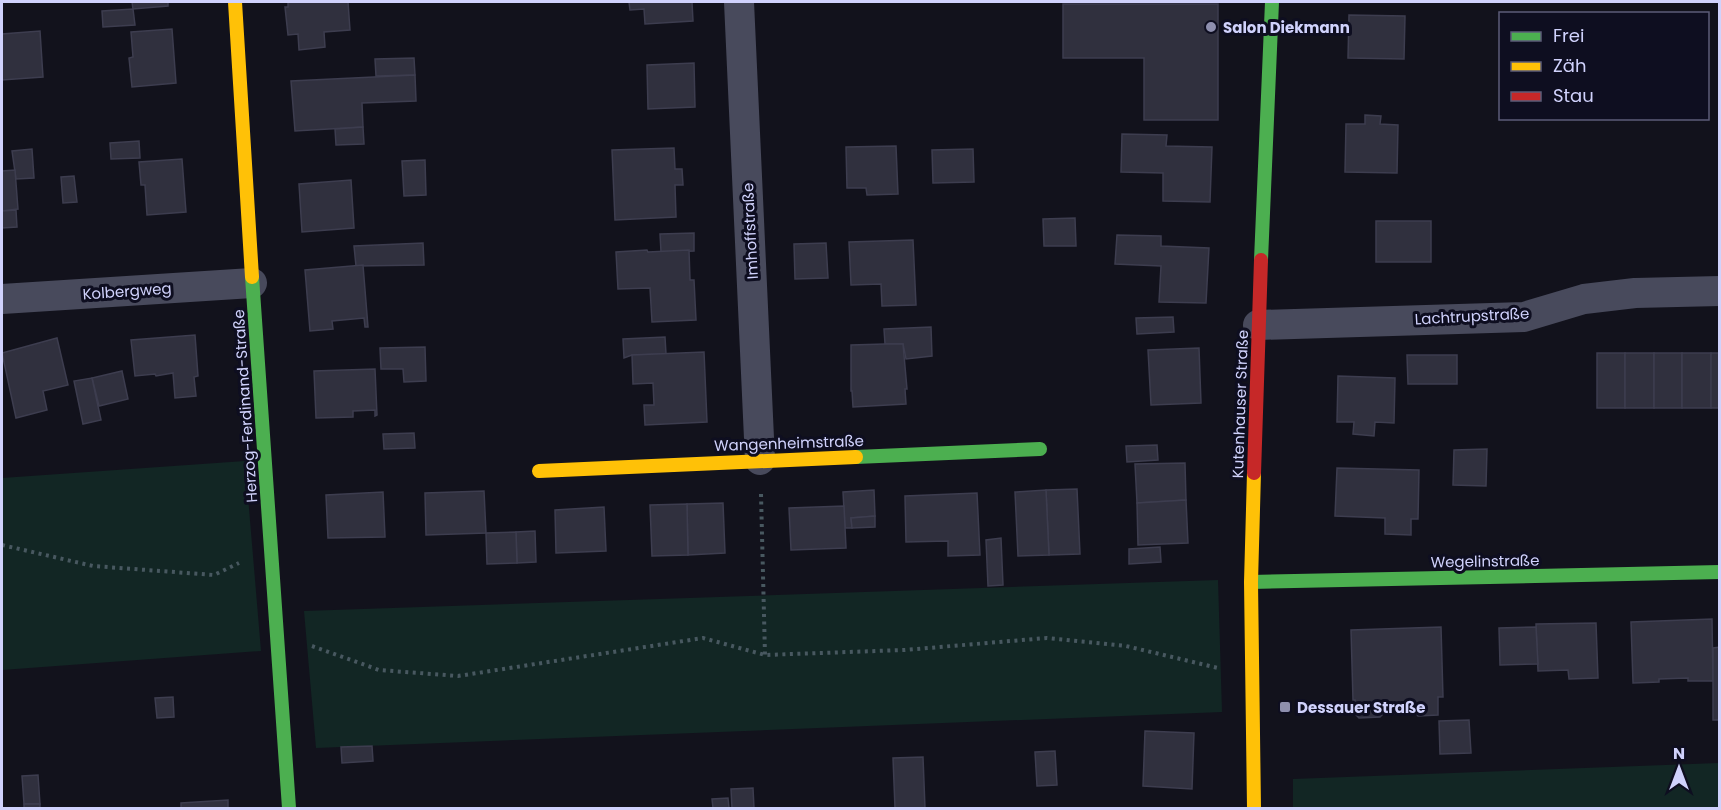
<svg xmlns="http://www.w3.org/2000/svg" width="1721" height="810" viewBox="0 0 1721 810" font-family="Poppins,sans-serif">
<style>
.green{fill:#122624}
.building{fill:#30303e;stroke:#3d3d4f;stroke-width:1.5}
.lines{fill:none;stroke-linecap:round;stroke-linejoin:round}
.path{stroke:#485860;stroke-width:4;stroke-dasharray:3 4.5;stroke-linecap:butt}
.street{stroke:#484a5c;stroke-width:30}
.fast{stroke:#4caf50;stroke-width:14}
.slow{stroke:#ffc107;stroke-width:14}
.jam{stroke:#c62828;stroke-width:14}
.poi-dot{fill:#8e8fae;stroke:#0e0e20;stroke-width:2}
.labels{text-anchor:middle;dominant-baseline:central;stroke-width:6;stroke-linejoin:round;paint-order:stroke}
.poi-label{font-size:15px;font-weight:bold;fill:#d0d2fc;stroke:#0e0e20;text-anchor:start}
.street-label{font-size:15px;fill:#d0d2fc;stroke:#0e0e20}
</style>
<rect width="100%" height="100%" fill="#12121c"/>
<!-- green -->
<g class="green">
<polygon points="245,461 261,651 2,670 2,478"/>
<polygon points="1218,580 1222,712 316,748 304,611"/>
<polygon points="1719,763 1719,808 1293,808 1293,779"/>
</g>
<!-- building -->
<g class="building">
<polygon points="132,2 168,2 168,6 133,9"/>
<polygon points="288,2 348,2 350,30 324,32 325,47 299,50 298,34 288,35 285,7 288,7"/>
<polygon points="629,2 692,2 693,21 645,24 644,9 630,10"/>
<polygon points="1063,4 1218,4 1218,120 1144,120 1144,58 1063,58"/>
<polygon points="133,9 135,25 103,27 102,11"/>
<polygon points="1349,15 1405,16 1404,59 1348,58"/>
<polygon points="172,29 176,83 132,87 129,58 133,57 131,32"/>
<polygon points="40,31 43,77 2,80 2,34"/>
<polygon points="414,58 415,75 376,76 375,59"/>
<polygon points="694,63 695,107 648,109 647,65"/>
<polygon points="415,75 416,101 362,103 363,127 295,131 291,81"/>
<polygon points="1365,115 1381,116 1380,124 1398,125 1397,173 1345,172 1346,124 1365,124"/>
<polygon points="363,127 364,144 336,145 335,129"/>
<polygon points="1122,134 1167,135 1166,146 1212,147 1210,202 1163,201 1163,173 1121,172"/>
<polygon points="139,141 140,158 111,159 110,143"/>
<polygon points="896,146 898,194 867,195 866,188 847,188 846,147"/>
<polygon points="674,148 675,169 682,169 683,185 675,185 676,217 615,220 612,150"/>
<polygon points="32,149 34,178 16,179 12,151"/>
<polygon points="973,149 974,182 933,183 932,150"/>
<polygon points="182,159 186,212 147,215 145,185 141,185 139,162"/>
<polygon points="425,160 426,195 404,196 402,161"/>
<polygon points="15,170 18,209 2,211 2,171"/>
<polygon points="74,176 77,202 63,203 61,177"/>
<polygon points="351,180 354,228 302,232 299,184"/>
<polygon points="16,210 17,227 2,228 2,211"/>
<polygon points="1075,218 1076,246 1044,246 1043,219"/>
<rect x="1376" y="221" width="55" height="41"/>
<polygon points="694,233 694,251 661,252 660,234"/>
<polygon points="1117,235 1161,236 1161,246 1209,248 1206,303 1159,302 1161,266 1115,264"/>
<polygon points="913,240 916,305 882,306 881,284 851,285 849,242"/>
<polygon points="423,243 424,265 356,266 354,246"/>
<polygon points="826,243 828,278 795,279 794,244"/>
<polygon points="647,250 648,252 689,250 690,280 694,280 696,320 652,322 650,288 618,289 616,252"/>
<polygon points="363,265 368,327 365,327 364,318 332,321 333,329 310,331 305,270"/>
<polygon points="1173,317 1174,332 1137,334 1136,318"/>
<polygon points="931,327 932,356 906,359 903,344 885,344 884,329"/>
<polygon points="195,335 198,376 194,377 196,396 175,398 173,373 156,376 155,374 135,376 131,340"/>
<polygon points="665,337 666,354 632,355 624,358 623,339"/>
<polygon points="57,338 68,385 43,391 47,410 16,418 2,353"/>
<polygon points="885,344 903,344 907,389 905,389 906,404 853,407 852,391 851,391 851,345"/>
<polygon points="425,347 426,381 404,382 403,369 381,369 380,348"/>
<polygon points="1199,348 1201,403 1151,405 1148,350"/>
<polygon points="704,352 707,422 645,425 644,405 654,405 653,383 633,384 632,355"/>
<rect x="1597" y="353" width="28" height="55"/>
<rect x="1625" y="353" width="29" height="55"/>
<rect x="1654" y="353" width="28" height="55"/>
<rect x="1682" y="353" width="29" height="55"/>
<rect x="1711" y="353" width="9" height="55"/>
<polygon points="1407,355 1457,355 1457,384 1408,384"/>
<polygon points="375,369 377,415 375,416 375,410 353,411 353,417 316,418 314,371"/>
<polygon points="122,371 128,399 99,406 92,378"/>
<polygon points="1338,376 1395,378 1394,423 1375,422 1374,436 1353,434 1354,422 1337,422"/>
<polygon points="92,378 101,420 83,424 74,381"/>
<polygon points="414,433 415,448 384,449 383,434"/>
<polygon points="1157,445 1158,460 1127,462 1126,446"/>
<polygon points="1487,449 1486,486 1453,485 1454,450"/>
<polygon points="1185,463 1186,500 1137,503 1135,464"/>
<polygon points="1337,468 1419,470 1418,519 1411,519 1411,535 1385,534 1385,518 1335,516"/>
<polygon points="1077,489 1080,554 1049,555 1046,490"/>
<polygon points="874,490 875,516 851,518 852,528 845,528 843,492"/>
<polygon points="1046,490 1049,555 1018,556 1015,492"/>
<polygon points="484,491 486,533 426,535 425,493"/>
<polygon points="383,492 385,537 328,538 326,495"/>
<polygon points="977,493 980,555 948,556 948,541 906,542 905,496"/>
<polygon points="1186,500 1188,543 1138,545 1137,503"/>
<polygon points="723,503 725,553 688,555 687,504"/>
<polygon points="687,504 688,555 652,556 650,505"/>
<polygon points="844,506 846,548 791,550 789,508"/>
<polygon points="604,507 606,551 556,553 555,510"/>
<polygon points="875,516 875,527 852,528 851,518"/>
<polygon points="535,531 536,562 517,563 516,532"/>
<polygon points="516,532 517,563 487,564 486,533"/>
<polygon points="1001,538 1003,585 988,586 986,540"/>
<polygon points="1160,547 1161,562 1129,564 1129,549"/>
<polygon points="1712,619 1713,681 1688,681 1688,678 1659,679 1659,682 1633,683 1631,622"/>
<polygon points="1596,623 1598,678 1569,679 1568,670 1538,671 1536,624"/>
<polygon points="1441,627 1443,697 1438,697 1438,715 1418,716 1413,709 1410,713 1383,714 1380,717 1359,718 1356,715 1355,700 1353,700 1351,630"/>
<polygon points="1536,627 1538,664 1500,665 1499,628"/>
<polygon points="1720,647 1720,720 1713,720 1713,648"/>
<polygon points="173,697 174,717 157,718 155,698"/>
<polygon points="1469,720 1471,753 1440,754 1439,721"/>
<polygon points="1145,731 1194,733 1192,789 1143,786"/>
<polygon points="372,746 373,761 342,763 341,747"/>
<polygon points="1055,751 1057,785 1037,786 1035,752"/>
<polygon points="923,757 925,808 895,808 893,758"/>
<polygon points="38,775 40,804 24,804 22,776"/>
<polygon points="753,788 754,808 732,808 731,789"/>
<polygon points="728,798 729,808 713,808 712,799"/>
<polygon points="228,800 228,808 181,808 181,803"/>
<rect x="24" y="804" width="16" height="4"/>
</g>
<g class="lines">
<!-- path -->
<g class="path">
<polyline points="761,494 765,655"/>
<polyline points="2,545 93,566 214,575 239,563"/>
<polyline points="312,646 379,670 458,676 703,638 765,655 904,650 1047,638 1126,646 1218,668"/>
</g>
<!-- street -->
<g class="street">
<polyline points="739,2 760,460"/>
<polyline points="2,299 252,283"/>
<polyline points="1258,325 1524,317 1584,299 1635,293 1720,291"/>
</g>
<!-- fast -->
<g class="fast">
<polyline points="1261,260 1272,2"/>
<polyline points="252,277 289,808"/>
<polyline points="856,457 1040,449"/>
<polyline points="1251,582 1720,572"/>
</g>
<!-- slow -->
<g class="slow">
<polyline points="235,2 252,277"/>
<polyline points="539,471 856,457"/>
<polyline points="1254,473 1251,582 1254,808"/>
</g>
<!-- jam -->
<polyline class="jam" points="1254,473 1261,260"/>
</g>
<!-- markers -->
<g class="poi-dot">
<circle cx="1211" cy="27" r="6"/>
<rect x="1279" y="701" width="12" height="12" rx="3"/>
</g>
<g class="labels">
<!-- poi labels -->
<g class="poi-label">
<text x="1223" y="27">Salon Diekmann</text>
<text x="1297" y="707">Dessauer Straße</text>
</g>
<!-- street labels -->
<g class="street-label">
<text transform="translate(750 231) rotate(-93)">Imhoffstraße</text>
<text transform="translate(127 291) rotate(-4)">Kolbergweg</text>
<text transform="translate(1472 316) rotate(-3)">Lachtrupstraße</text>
<text transform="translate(1240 404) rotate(-88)">Kutenhauser Straße</text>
<text transform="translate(245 406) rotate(-94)">Herzog-Ferdinand-Straße</text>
<text transform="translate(789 443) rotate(-2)">Wangenheimstraße</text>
<text transform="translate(1485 561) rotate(-1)">Wegelinstraße</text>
</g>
</g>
<!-- border -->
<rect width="1721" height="810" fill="none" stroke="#d0d2fc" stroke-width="6"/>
<!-- legend -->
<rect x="1499" y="12" width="210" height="108" fill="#0e0e20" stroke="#5c5c78" stroke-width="1.5"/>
<rect x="1511" y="32" width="30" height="9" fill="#4caf50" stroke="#5c5c78" stroke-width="1.5"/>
<text x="1553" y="42" font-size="18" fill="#d0d2fc">Frei</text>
<rect x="1511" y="62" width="30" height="9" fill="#ffc107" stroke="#5c5c78" stroke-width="1.5"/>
<text x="1553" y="72" font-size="18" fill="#d0d2fc">Zäh</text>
<rect x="1511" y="92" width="30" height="9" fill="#c62828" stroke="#5c5c78" stroke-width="1.5"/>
<text x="1553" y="102" font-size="18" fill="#d0d2fc">Stau</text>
<!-- north arrow -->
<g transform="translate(1679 768)" stroke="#0e0e20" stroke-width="4.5" paint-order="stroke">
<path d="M0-4.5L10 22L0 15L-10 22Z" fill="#d0d2fc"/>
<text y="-9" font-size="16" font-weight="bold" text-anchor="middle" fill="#d0d2fc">N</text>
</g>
</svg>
